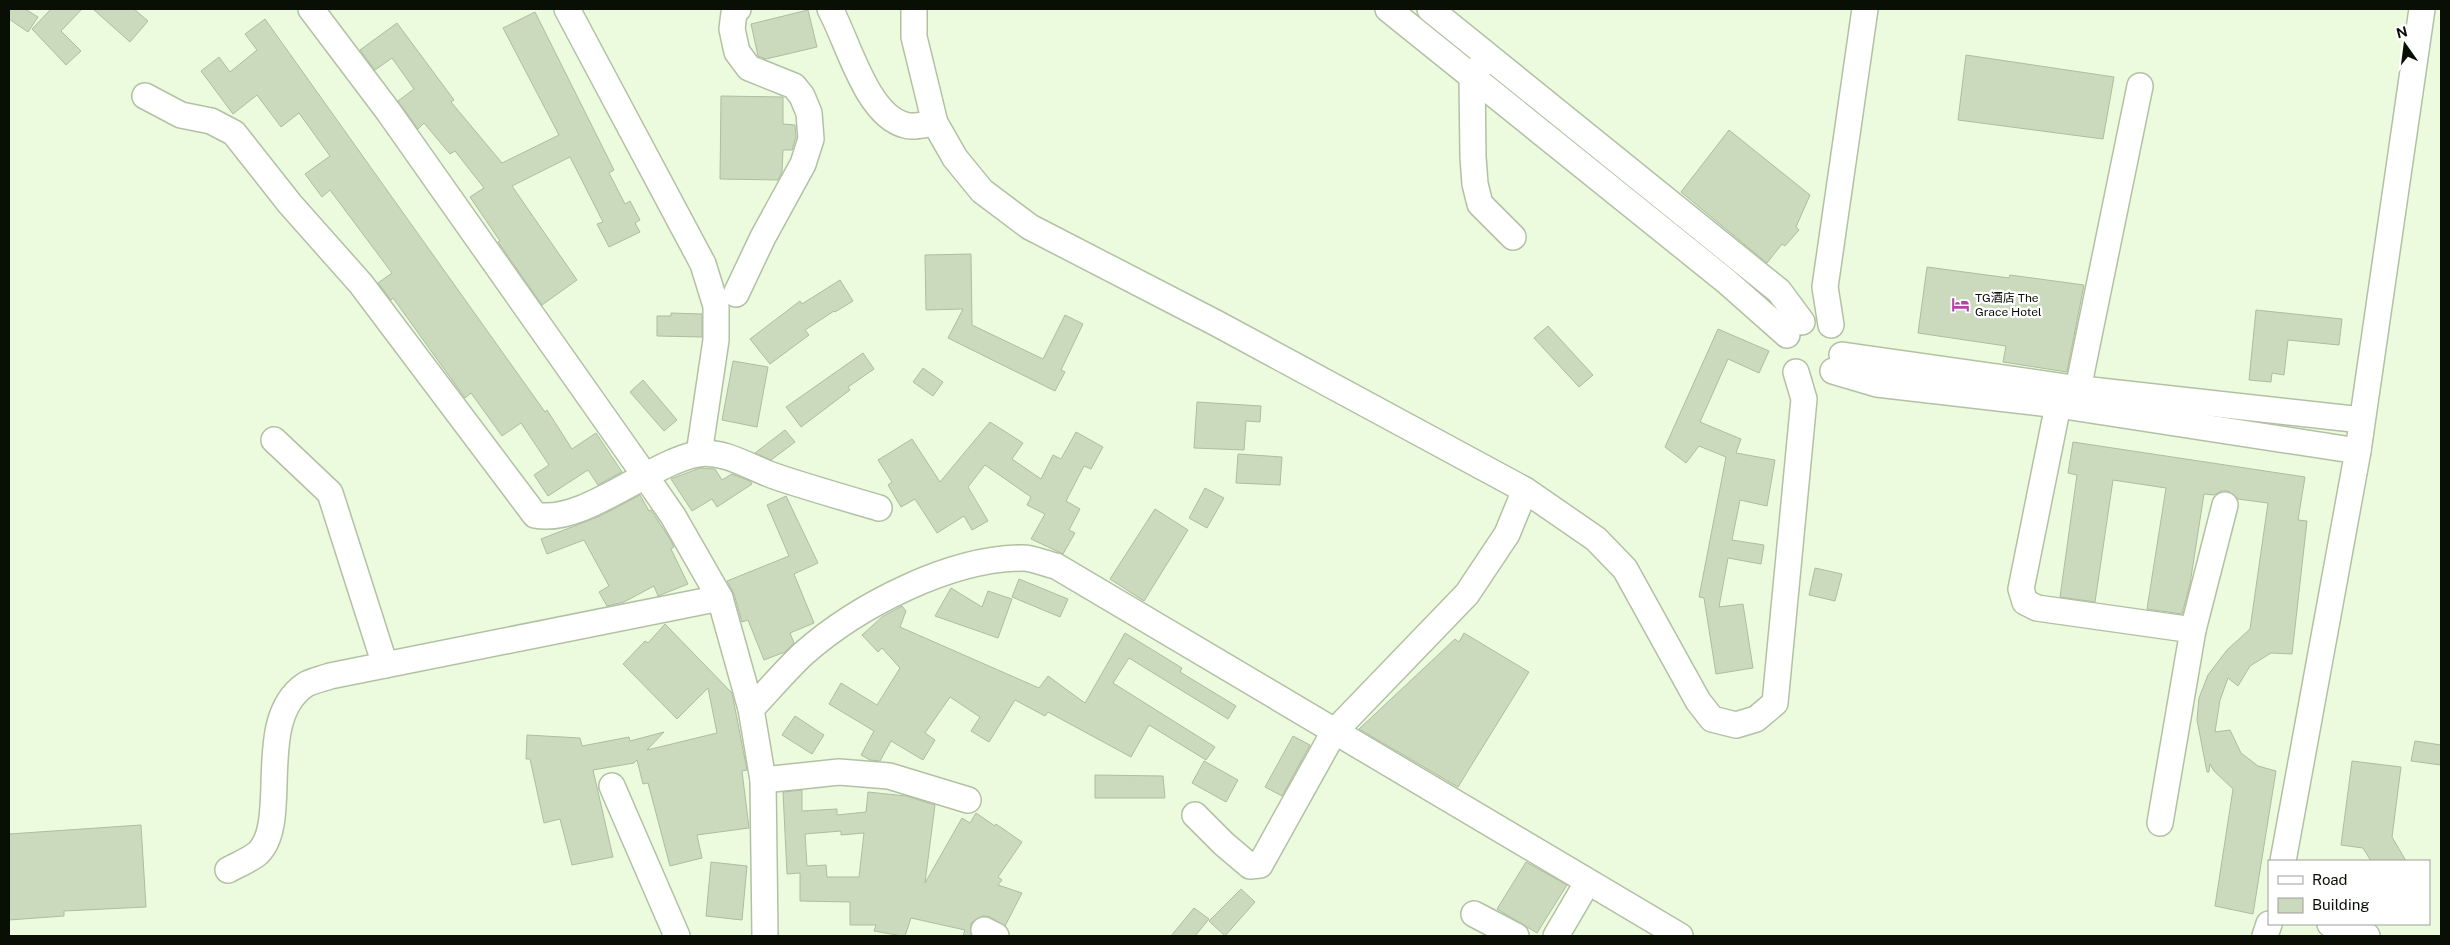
<svg xmlns="http://www.w3.org/2000/svg" width="2450" height="945" viewBox="0 0 2450 945" font-family="'Public Sans','Noto Sans SC',sans-serif">
<style>
.building{fill:#cbdabd;stroke:#aebca0;fill-rule:evenodd}
.lines{fill:none;stroke-linecap:round;stroke-linejoin:round}
.minor-casing{stroke:#b2c1a4;stroke-width:28}
.minor{stroke:#fff;stroke-width:25}
.labels{text-anchor:middle;dominant-baseline:central;stroke-width:4.5;stroke-linejoin:round;paint-order:stroke}
.poi-label{font-size:12px;fill:#0a0f06;stroke:#fff;text-anchor:start}
</style>
<rect width="100%" height="100%" fill="#ecfbdd"/>
<!-- building -->
<g class="building">
<polygon points="9,9 25,9 38,17 28,32 9,19"/>
<polygon points="51,9 82,9 61,31 81,51 66,65 32,29"/>
<polygon points="93,9 134,9 148,21 130,42"/>
<polygon points="808,10 817,47 766,59 758,56 751,24"/>
<polygon points="535,12 614,170 609,173 625,204 630,201 640,220 635,223 640,232 609,247 597,224 603,222 570,157 512,186 577,280 542,305 498,242 500,241 470,197 484,188 455,151 450,154 424,123 418,129 398,101 414,89 392,58 375,70 360,50 397,23 454,100 451,102 502,163 559,135 503,28"/>
<polygon points="265,19 545,412 547,410 572,449 596,433 622,472 598,485 588,470 548,496 534,475 549,465 521,423 502,436 471,393 465,398 393,298 391,300 378,283 392,273 330,190 322,197 305,174 330,156 299,113 281,127 257,95 233,114 201,71 219,57 230,72 257,50 245,34"/>
<polygon points="1966,55 2114,77 2103,139 1958,120"/>
<polygon points="721,96 783,97 783,124 795,125 796,137 792,150 783,150 782,172 778,180 720,179"/>
<polygon points="1729,130 1810,195 1796,227 1799,230 1785,246 1782,244 1767,263 1681,192"/>
<polygon points="971,254 972,325 1043,359 1065,315 1083,324 1061,370 1065,372 1055,391 948,338 963,309 926,310 925,255"/>
<polygon points="1927,267 2009,278 2010,275 2084,285 2067,372 2003,362 2006,346 1918,333"/>
<polygon points="840,280 853,301 835,312 834,311 805,330 809,335 770,364 750,339 800,301 802,304"/>
<polygon points="2256,310 2342,319 2339,345 2288,340 2284,375 2272,373 2271,382 2249,380"/>
<polygon points="671,313 702,314 702,337 657,336 657,316 671,316"/>
<polygon points="1548,326 1593,375 1579,387 1534,338"/>
<polygon points="1718,329 1769,351 1759,373 1728,359 1700,422 1741,439 1736,453 1775,460 1767,506 1740,500 1732,540 1764,545 1761,564 1728,558 1719,607 1743,604 1753,668 1716,674 1704,598 1699,597 1726,457 1699,446 1686,463 1665,447"/>
<polygon points="863,353 874,369 848,387 850,390 801,427 786,407"/>
<polygon points="733,361 768,367 757,427 722,420"/>
<polygon points="923,368 943,382 933,396 913,382"/>
<polygon points="643,380 677,420 664,431 630,392"/>
<polygon points="1197,402 1261,406 1260,422 1246,421 1244,450 1194,448"/>
<polygon points="990,422 1023,443 1012,459 1041,479 1053,455 1061,459 1076,432 1103,447 1091,469 1084,466 1066,501 1080,509 1069,530 1075,533 1063,554 1031,539 1045,514 1027,505 1031,497 985,465 968,487 988,521 972,530 964,516 937,533 915,499 901,507 888,485 892,482 878,460 912,439 940,482"/>
<polygon points="785,430 795,442 771,460 755,453"/>
<polygon points="2073,442 2305,477 2298,520 2307,521 2292,654 2271,653 2250,666 2238,686 2228,678 2220,700 2215,732 2230,730 2241,753 2258,766 2276,771 2253,914 2215,906 2233,789 2214,771 2210,764 2209,772 2207,772 2197,720 2199,698 2208,675 2227,650 2250,629 2268,503 2238,499 2228,491 2221,491 2214,495 2204,494 2190,584 2182,614 2147,609 2166,488 2113,480 2095,602 2060,597 2077,475 2068,473"/>
<polygon points="1238,454 1282,457 1280,485 1236,483"/>
<polygon points="700,468 715,469 722,480 732,474 750,481 752,484 717,507 712,499 692,511 671,479"/>
<polygon points="1205,488 1224,498 1207,528 1189,518"/>
<polygon points="640,495 649,511 651,510 670,539 674,547 671,549 688,584 658,596 654,586 624,602 607,606 599,592 609,586 584,540 547,554 541,539 600,516"/>
<polygon points="786,496 818,563 794,574 814,623 790,633 794,643 785,652 764,660 748,620 742,622 734,594 727,581 789,556 767,505"/>
<polygon points="1155,509 1188,530 1144,601 1110,579"/>
<polygon points="1815,568 1842,574 1835,601 1809,595"/>
<polygon points="1019,579 1068,599 1060,617 1012,597"/>
<polygon points="951,588 982,607 988,591 1012,599 998,638 935,616"/>
<polygon points="902,606 906,611 900,627 1039,688 1048,676 1085,703 1125,633 1182,668 1180,672 1236,706 1228,719 1129,658 1113,683 1215,747 1206,760 1149,725 1131,757 1048,712 1045,716 1015,700 989,742 971,731 980,717 950,697 925,733 935,740 923,760 891,741 880,761 870,760 861,755 874,731 829,704 841,683 877,705 900,668 882,648 878,652 862,635 882,617"/>
<polygon points="665,624 732,693 747,770 742,771 749,828 697,835 702,858 670,866 648,783 643,784 637,760 634,763 593,770 613,857 572,865 560,819 544,823 530,759 526,759 527,735 580,738 582,746 629,737 630,741 664,732 647,750 717,733 708,688 677,719 623,664 645,641 648,643"/>
<polygon points="1464,633 1529,672 1458,787 1359,729 1455,639 1459,642"/>
<polygon points="795,716 824,735 812,754 782,735"/>
<polygon points="1293,736 1310,745 1282,796 1265,787"/>
<polygon points="2415,741 2441,745 2441,765 2411,761"/>
<polygon points="1204,761 1238,780 1226,802 1192,783"/>
<polygon points="2352,761 2401,767 2392,837 2406,861 2371,861 2363,848 2341,845"/>
<polygon points="1095,775 1163,776 1165,798 1095,798"/>
<path d="M802,790V811L837,809V815L866,812L868,792L906,796L935,805L925,883L962,818L970,823L976,813L995,826L996,824L1022,842L998,877L1002,880L998,885L1022,893L1005,926L990,917L983,916L971,923V936H963L965,930L911,918L905,936H902L874,931L876,925H850V902L800,901V873L787,874L783,792ZM841,831V835L864,833L859,877H827L826,865L807,866L805,834Z"/>
<polygon points="141,825 146,907 64,911 64,916 9,920 9,834"/>
<polygon points="711,862 747,866 742,920 706,916"/>
<polygon points="1526,862 1567,885 1537,933 1497,909"/>
<polygon points="1241,889 1255,902 1225,936 1209,921"/>
<polygon points="1194,908 1209,919 1195,936 1171,936"/>
</g>
<g class="lines">
<defs>
<g id="minor">
<polyline points="311,9 388,111 646,477 673,516 720,598 751,709 763,780 765,936"/>
<polyline points="567,9 703,264 716,306 716,340 699,454"/>
<path d="M830,9C848,41 866,115 905,125C913,128 926,124 935,123"/>
<polyline points="914,9 914,37 935,123 955,158 982,191 1030,227 1216,323 1525,490 1507,534 1467,594 1334,732 1260,865 1250,866 1224,844 1195,815"/>
<polyline points="1388,9 1726,281 1787,335"/>
<polyline points="1430,9 1779,291 1802,322"/>
<polyline points="1479,68 1472,76 1473,157 1475,184 1480,204 1513,237"/>
<path d="M145,96L181,115L211,121L234,133L290,204L361,284L535,515C583,525 648,464 697,454C724,449 752,469 777,477C810,488 845,498 879,508"/>
<polyline points="736,294 763,237 803,164 811,139 809,113 802,96 794,86 749,68 737,52 732,29 734,13 738,9"/>
<polyline points="1831,325 1825,287 1865,9"/>
<polyline points="1842,355 2073,388 2362,420"/>
<polyline points="1833,371 1877,384 2058,405 2358,451"/>
<polyline points="2078,389 2140,86"/>
<polyline points="2058,405 2021,589 2025,602 2037,608 2193,630"/>
<polyline points="274,440 330,493 385,665"/>
<polyline points="1525,490 1596,539 1625,569 1698,701 1712,719 1736,725 1756,719 1775,703 1804,399 1796,372"/>
<path d="M751,709C768,691 785,671 803,654C857,606 950,558 1023,558C1033,558 1046,564 1056,566L1680,936"/>
<polyline points="763,780 839,772 889,776 968,800"/>
<polyline points="612,786 677,936"/>
<polyline points="2160,823 2193,630 2225,505"/>
<polyline points="2283,861 2358,451 2422,9"/>
<path d="M228,870C237,865 250,860 258,853C291,822 253,720 305,685C311,681 322,679 330,676L720,598"/>
<polyline points="1474,914 1516,936"/>
<polyline points="2330,924 2367,936"/>
<polyline points="984,930 996,936"/>
<polyline points="1556,936 1587,883"/>
<polyline points="2265,936 2269,924"/>
</g>
</defs>
<!-- minor casing -->
<use href="#minor" class="minor-casing"/>
<!-- minor -->
<use href="#minor" class="minor"/>
</g>
<!-- icons -->
<defs>
<symbol id="hotel-bare" viewBox="-9 -9 18 18"><path d="M-6-4.5h1.5V1H6V5H4.5V3h-9V5H-6ZM-4 0a1.8 1.8 0 1 1 3.6 0ZM.5 0V-2.5h3Q6-2.5 6 0Z" fill="#b043a3" stroke="#fff" stroke-width="2.5" paint-order="stroke"/></symbol>
</defs>
<g fill-rule="evenodd">
<use href="#hotel-bare" x="1948" y="292" width="25" height="25"/>
</g>
<g class="labels">
<!-- poi labels -->
<g class="poi-label">
<text x="1975" y="298">TG酒店 The<tspan x="1975" dy="14">Grace Hotel</tspan></text>
</g>
</g>
<!-- border -->
<rect width="2450" height="945" fill="none" stroke="#0a0f06" stroke-width="20"/>
<!-- legend -->
<rect x="2268" y="860" width="162" height="65" fill="#ffffff" stroke="#9d9f9b"/>
<rect x="2278" y="876" width="25" height="8" fill="#ffffff" stroke="#9d9f9b"/>
<text x="2312" y="885" font-size="15" fill="#0a0f06">Road</text>
<rect x="2278" y="898" width="25" height="15" fill="#cbdabd" stroke="#9d9f9b"/>
<text x="2312" y="910" font-size="15" fill="#0a0f06">Building</text>
<!-- north arrow -->
<g transform="translate(2405 45) rotate(346)" stroke="#ffffff" stroke-width="4" paint-order="stroke">
<path d="M0-4L9 19L0 12L-9 19Z" fill="#0a0f06"/>
<text y="-8" font-size="14" font-weight="bold" text-anchor="middle" fill="#0a0f06">N</text>
</g>
</svg>
